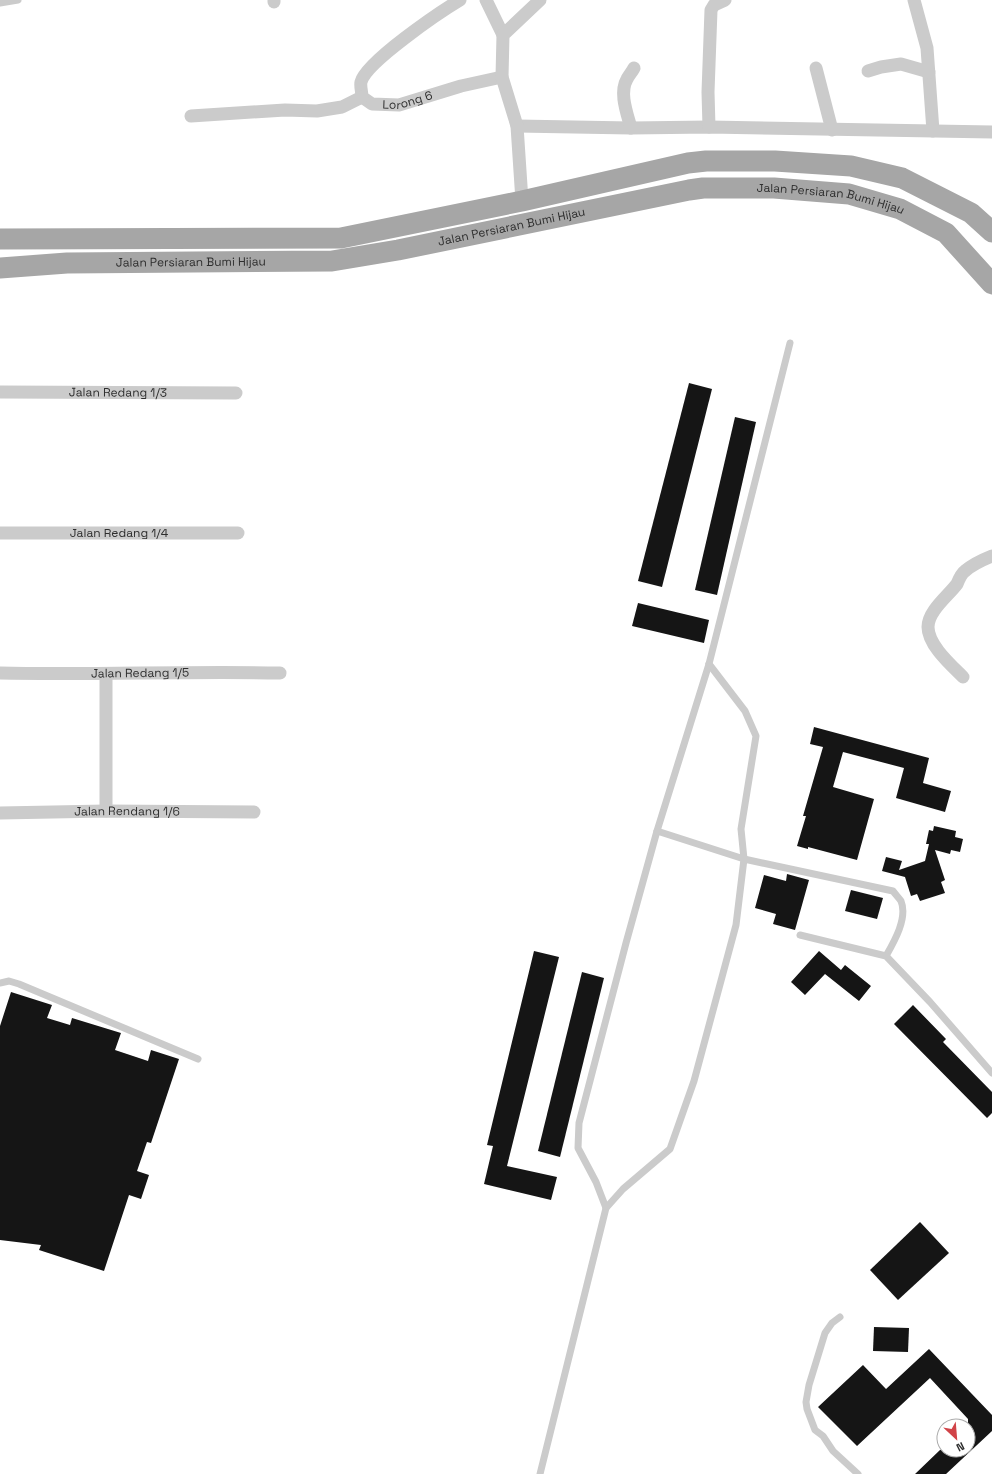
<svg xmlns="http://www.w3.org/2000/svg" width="992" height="1474" viewBox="0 0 992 1474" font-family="'Space Grotesk',sans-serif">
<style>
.building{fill:#151515}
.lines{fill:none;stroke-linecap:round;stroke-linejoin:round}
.lane{stroke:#cbcbcb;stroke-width:7}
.street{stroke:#cbcbcb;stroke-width:13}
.primary{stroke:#a6a6a6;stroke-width:21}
.labels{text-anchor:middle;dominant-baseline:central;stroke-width:4;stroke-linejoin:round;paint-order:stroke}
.street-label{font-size:12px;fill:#2e2e2e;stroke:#fff}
</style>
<rect width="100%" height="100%" fill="#fff"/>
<!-- building -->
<g class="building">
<polygon points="689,383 712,389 662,587 638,581"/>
<polygon points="735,417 756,422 717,595 695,590"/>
<polygon points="638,603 709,620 704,643 632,626"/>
<polygon points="814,727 929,758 923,783 951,791 945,812 896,798 904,768 843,752 833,787 874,799 857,860 808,847 808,849 797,846 806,816 803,816 823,747 810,744"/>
<polygon points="934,826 956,831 955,837 963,839 960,852 951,850 950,854 935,850 945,880 941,882 945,893 920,901 917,894 911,896 905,877 882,871 886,857 902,861 899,870 925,861 929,844 926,844 929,830 933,831"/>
<polygon points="787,874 809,880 795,930 773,924 776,914 755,908 764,875 786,881"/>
<polygon points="851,890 883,898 877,919 845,911"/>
<polygon points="534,951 559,957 507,1166 557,1177 551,1200 484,1184 493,1146 487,1145"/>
<polygon points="819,951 841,970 845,965 871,986 859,1001 825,974 805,995 791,982"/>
<polygon points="582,972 604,978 560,1157 538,1151"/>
<polygon points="11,992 52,1005 47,1018 70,1025 72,1018 121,1033 115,1050 148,1061 151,1050 179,1059 151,1143 147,1142 137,1171 149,1175 141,1199 129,1195 104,1271 39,1250 41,1245 0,1240 0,1026"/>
<polygon points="913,1005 946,1039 943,1042 992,1092 992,1113 987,1118 894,1024"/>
<polygon points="920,1222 949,1253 898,1300 870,1270"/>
<polygon points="874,1327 909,1328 908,1352 873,1351"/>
<polygon points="929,1349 992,1415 992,1431 946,1474 915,1474 940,1450 968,1450 968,1419 930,1378 857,1446 818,1407 863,1365 886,1389"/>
</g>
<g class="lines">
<!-- lane -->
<g class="lane">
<polyline points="0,3 18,0"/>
<path d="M657,831L744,859L893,891C895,894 899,898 901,901C908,918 894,942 886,956"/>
<polyline points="800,935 886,956 930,1002 992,1073"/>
<polyline points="0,983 9,981 19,984 198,1059"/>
<polyline points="606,1208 623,1189 670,1149 694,1081 736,925 744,859 741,829 756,736 745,711 709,664"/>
<polyline points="840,1317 832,1323 825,1333 809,1385 806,1402 807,1409 815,1430 823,1436 833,1451 858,1474"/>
<polyline points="540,1474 606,1208 596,1182 578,1148 579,1123 626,943 657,831 709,664 790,343"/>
</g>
<!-- street -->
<g class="street">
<polyline points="274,0 274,2"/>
<path id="s1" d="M460,0C440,12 366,62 361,82C360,86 362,92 362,97L372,104L399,105L461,86L502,77"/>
<polyline points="486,0 503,35"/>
<polyline points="914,0 927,48 933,131"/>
<polyline points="816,68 832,130"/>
<polyline points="868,71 881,67 901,64 929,72"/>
<polyline points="191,116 285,110 317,111 342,107 362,97"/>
<polyline points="517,126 631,128 709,127 992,132"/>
<polyline points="709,127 708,92 711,10 714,5 725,0"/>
<path d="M631,128C627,113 619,93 627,79C629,75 632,72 634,68"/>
<polyline points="522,201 517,126 502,77 503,35 540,0"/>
<path id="s2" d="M0,392L236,393"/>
<path id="s3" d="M0,533H238"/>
<path id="s4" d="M0,673C93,675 187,671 280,673"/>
<path d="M963,677C951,665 928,645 928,627C928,611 948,596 957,584C959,579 961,574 965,571C973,564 982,560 992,556"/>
<polyline points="106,811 106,674"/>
<path id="s5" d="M0,813L106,811L254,812"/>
</g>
<!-- primary -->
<g class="primary">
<polyline points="0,239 341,238 522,201 688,163 706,161 775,161 851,166 902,178 971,213 992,232"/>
<path id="s6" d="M0,268L67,263L332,261L398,250L689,190L703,188H774L849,194L900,209L946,233L992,284"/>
</g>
</g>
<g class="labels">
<!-- street labels -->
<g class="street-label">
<text stroke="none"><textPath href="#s1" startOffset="193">Lorong 6</textPath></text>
<text stroke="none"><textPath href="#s6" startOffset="839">Jalan Persiaran Bumi Hijau</textPath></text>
<text stroke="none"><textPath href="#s6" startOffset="515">Jalan Persiaran Bumi Hijau</textPath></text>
<text stroke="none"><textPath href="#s6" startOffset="191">Jalan Persiaran Bumi Hijau</textPath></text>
<text stroke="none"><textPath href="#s2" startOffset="118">Jalan Redang 1/3</textPath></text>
<text stroke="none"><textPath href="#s3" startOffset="119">Jalan Redang 1/4</textPath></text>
<text stroke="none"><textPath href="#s4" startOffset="140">Jalan Redang 1/5</textPath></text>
<text stroke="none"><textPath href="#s5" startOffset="127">Jalan Rendang 1/6</textPath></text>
</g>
</g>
<!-- north arrow -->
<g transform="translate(956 1438) rotate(154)"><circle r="19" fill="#ffffff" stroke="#ababab"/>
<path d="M0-3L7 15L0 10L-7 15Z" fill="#d14348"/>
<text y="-6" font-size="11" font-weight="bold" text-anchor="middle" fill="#2e2e2e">N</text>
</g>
</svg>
